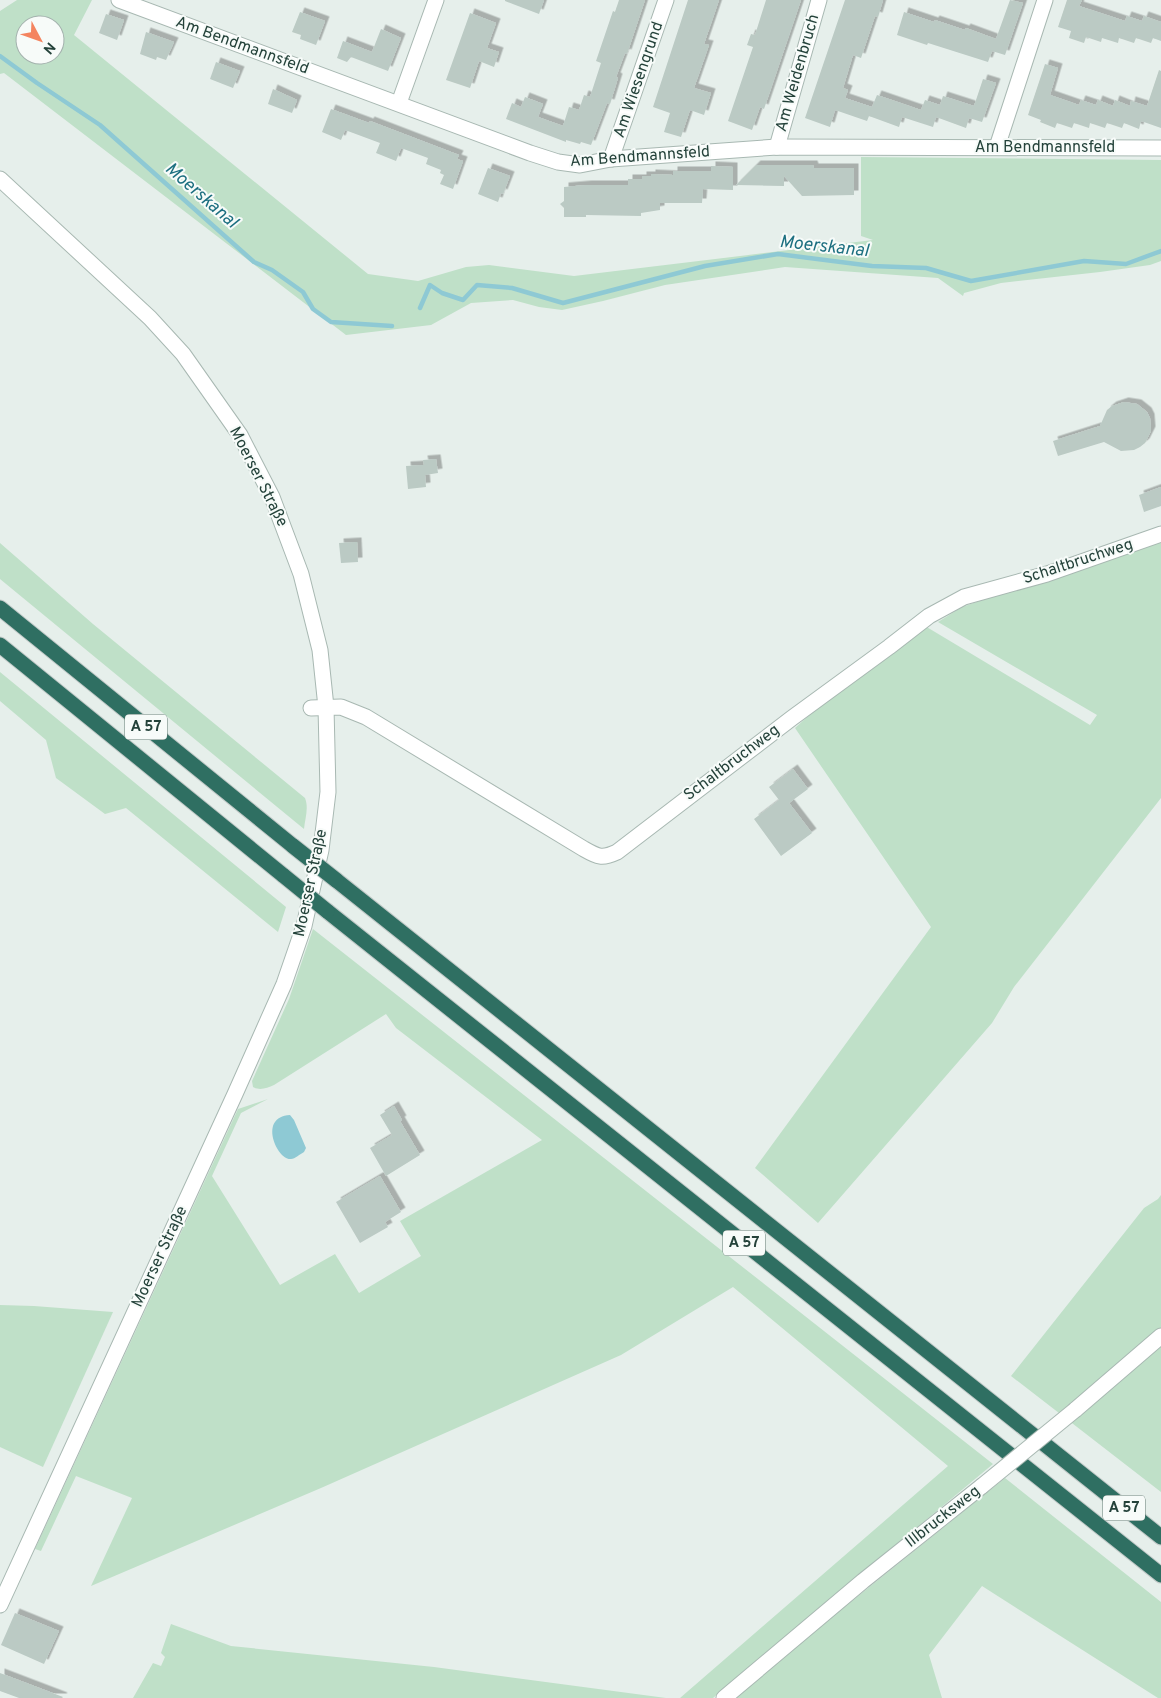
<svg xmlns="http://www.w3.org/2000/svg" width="1161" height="1698" viewBox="0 0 1161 1698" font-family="Overpass,sans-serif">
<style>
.green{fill:#bfe0c8;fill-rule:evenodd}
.water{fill:#8ec9d4}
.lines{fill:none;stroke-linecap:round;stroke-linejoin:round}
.stream{stroke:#8ec9d4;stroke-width:4.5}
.building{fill:#bbcac4;filter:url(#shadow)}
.minor-casing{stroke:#a8b8b2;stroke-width:17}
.highway-casing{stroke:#c2cac8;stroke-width:17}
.minor{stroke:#fff;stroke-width:15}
.highway{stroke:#2f6f62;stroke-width:15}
.minor-bridge-casing{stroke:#a8b8b2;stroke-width:17;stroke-linecap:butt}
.highway-bridge-casing{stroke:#c2cac8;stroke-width:17;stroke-linecap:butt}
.minor-bridge{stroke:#fff;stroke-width:15}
.highway-bridge{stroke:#2f6f62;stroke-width:15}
.labels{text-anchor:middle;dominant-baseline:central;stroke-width:4;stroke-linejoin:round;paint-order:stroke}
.shield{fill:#f7fbf9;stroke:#637a73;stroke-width:1}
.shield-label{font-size:15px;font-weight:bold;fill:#24423a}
.street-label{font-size:16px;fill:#24423a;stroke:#f7fbf9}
.water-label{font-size:18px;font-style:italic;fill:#1c6f80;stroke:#f7fbf9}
</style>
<defs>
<filter id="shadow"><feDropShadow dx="4.5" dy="-4.5" stdDeviation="0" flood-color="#0004"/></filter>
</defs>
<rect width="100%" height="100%" fill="#e6efeb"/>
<!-- green -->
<g class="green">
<path d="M17,0H92L74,35L368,274L418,281L466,267L489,265L574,276L873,240L861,236V157L1161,160V261L1150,265L1100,272L1001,283L964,293L963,296L938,278L785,267L665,285L603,301L562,310L539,307L513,300L471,303L431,325L346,335L4,73L0,74V11ZM25,25H55V55H25Z"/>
<polygon points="1161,539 1161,798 1014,987 992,1023 818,1223 755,1168 931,927 795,728 816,709 925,626 1090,725 1097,715 938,622 962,607"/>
<path d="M0,543L93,624L305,798C309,808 305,819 304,829L0,579Z"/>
<polygon points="0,672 286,907 278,932 126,808 105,814 56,778 46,740 0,701"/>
<path d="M313,929L993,1464L713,1698H680L948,1466L733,1287L621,1355L321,1488L91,1586L132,1498L76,1476L41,1551L35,1549L238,1109L268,1099L241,1113L212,1176L280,1285L335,1254L359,1293L421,1256L400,1221L542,1140L396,1028L386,1014L274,1085C267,1088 260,1091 253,1087L252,1081L289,999Z"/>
<polygon points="1161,1195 1161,1492 1011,1376 1144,1208 1158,1199"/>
<polygon points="0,1305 34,1306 113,1312 43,1467 0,1447"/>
<polygon points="1005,1478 1161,1602 1161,1698 1158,1698 982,1586 929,1655 942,1698 736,1698 837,1613"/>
<polygon points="171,1624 231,1646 434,1667 666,1698 133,1698 153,1663 161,1666 165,1657 161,1653"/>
</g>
<!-- water -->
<path class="water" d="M290,1115L294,1120L306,1148L304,1152C300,1154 295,1159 291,1159C278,1161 257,1117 290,1115Z"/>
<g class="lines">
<!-- stream -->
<g class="stream">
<polyline points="0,56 37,83 100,125 254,262 272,270 303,292 313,309 331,322 392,326"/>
<polyline points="420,308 430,285 442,293 463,300 477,285 512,288 563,303 705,266 778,254 872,266 926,268 971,281 1084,261 1126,264 1161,251"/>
</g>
</g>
<!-- building -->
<g class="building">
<polygon points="505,0 544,0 539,14 505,1"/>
<polygon points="619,0 645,0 627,54 625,53 616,77 618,78 610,104 607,103 591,145 581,142 580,144 566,140 566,142 506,119 512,103 521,107 525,97 543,104 538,117 563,126 569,107 579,110 584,95 590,97 601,63 596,61 613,11 615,12"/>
<polygon points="688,0 719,0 704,44 709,45 694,88 711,93 704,115 690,110 681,137 664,132 670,113 653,107"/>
<polygon points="766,0 801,0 764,109 760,107 752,130 728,121 753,47 747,45 751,34 755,35"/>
<polygon points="845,0 883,0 878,17 875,16 861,58 853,55 843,88 848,90 845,98 872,107 877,95 921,110 925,100 940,105 943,96 974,106 983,79 996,83 982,122 969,118 966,128 936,117 933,127 902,117 899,127 869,116 867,121 835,110 830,127 805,118"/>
<polygon points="1010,0 1023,3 1005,55 992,51 988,62 928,43 927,45 897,35 904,12 934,22 935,20 965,30 966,28 996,39"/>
<polygon points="1067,0 1082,0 1079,6 1125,21 1127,16 1142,21 1144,16 1161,22 1161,41 1153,38 1151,43 1136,38 1134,43 1119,38 1118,43 1102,38 1101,42 1086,37 1084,43 1069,38 1071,31 1058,27"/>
<polygon points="300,12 325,21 316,45 300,39 301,35 292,32"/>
<polygon points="470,13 496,23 487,48 499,52 494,67 479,61 470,88 446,80"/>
<polygon points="106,14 124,20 117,40 99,33"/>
<polygon points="381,29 401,38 388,71 351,57 347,62 337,58 343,41 372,52"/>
<polygon points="146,32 174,42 166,60 157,57 156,60 140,54"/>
<polygon points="216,62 240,71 233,88 210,79"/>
<polygon points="1045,64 1058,68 1050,95 1079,105 1081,100 1096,105 1098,100 1113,106 1115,100 1130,106 1131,101 1147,106 1159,70 1161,71 1161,128 1141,121 1139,129 1124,123 1122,128 1107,123 1105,128 1090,123 1089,128 1074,123 1072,128 1057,123 1055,128 1040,122 1041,120 1028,115"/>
<polygon points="273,89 297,100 292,113 268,104"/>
<polygon points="331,109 369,123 370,121 459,155 457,159 463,161 453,189 440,184 444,175 440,173 441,170 426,164 428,158 401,148 396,161 376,153 380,143 345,130 341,140 322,132"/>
<polygon points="756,165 813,165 814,168 854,168 854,195 802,196 784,176 784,186 736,185"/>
<polygon points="711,166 733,167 733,190 703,189 702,203 660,203 660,210 641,213 641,216 586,215 586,217 564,217 564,208 560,204 564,201 564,187 587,185 628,185 628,179 642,179 642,176 651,176 651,174 673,175 673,171 711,171"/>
<polygon points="488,168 510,176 503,194 501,193 498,202 478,194"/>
<polygon points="1124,402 1137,404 1147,412 1150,418 1151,431 1145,443 1140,447 1134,450 1121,451 1104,442 1058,456 1053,441 1100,426 1107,410 1112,406"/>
<polygon points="436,459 438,473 425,475 426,487 408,489 406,466 424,465 423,460"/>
<polygon points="1161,487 1161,506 1144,512 1139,495"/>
<polygon points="357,542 358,562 341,563 339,543"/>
<polygon points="793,769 808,789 789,803 812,833 781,856 754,819 779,800 769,787"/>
<polygon points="394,1106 402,1120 400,1121 420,1155 386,1176 370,1148 392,1135 380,1115"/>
<polygon points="380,1176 401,1212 385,1222 388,1227 360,1243 336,1202"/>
<polygon points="15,1613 59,1631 44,1664 1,1645"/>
<polygon points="0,1673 63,1697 62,1698 19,1698 0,1691"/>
</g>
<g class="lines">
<defs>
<g id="minor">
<polyline points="119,0 530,153 558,162 580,165 611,159 777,147 1161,148"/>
<polyline points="399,103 436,0"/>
<polyline points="777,147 819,0"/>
<polyline points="997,147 1045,0"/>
<polyline points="611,159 666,0"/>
<polyline points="0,179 150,318 183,354 240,435 272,497 301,574 320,650 326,707 328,792 321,850 304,926 284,984 235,1094 0,1605"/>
<path d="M311,708L341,707L366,717L584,849C598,857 602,859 617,852L792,718L889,647L929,616L964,597L1047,574L1161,534"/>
<polyline points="1075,1410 1161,1336"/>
<polyline points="724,1698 863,1581 982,1486"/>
</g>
<g id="highway">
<polyline points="0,608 293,846"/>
<polyline points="0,645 284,876"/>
<polyline points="336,880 1161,1537"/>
<polyline points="327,911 1161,1575"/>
</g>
</defs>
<!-- minor casing -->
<use href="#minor" class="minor-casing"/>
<!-- highway casing -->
<use href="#highway" class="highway-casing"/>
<!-- minor -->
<use href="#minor" class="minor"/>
<!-- highway -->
<use href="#highway" class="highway"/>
<defs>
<polyline id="minor-bridge" points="982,1486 1075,1410"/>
<g id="highway-bridge">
<polyline points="293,846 336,880"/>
<polyline points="284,876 327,911"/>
</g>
</defs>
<!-- minor-bridge casing -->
<use href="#minor-bridge" class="minor-bridge-casing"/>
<!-- highway-bridge casing -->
<use href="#highway-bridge" class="highway-bridge-casing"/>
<!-- minor-bridge -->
<use href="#minor-bridge" class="minor-bridge"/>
<!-- highway-bridge -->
<use href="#highway-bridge" class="highway-bridge"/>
</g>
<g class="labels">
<!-- shield labels -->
<g class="shield">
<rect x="125" y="714.5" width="42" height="25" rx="4"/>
<rect x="723" y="1230.5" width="42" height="25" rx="4"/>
<rect x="1103" y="1495.5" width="42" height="25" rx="4"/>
</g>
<g class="shield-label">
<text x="146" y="727">A 57</text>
<text x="744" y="1243">A 57</text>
<text x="1124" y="1508">A 57</text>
</g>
<!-- street labels -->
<g class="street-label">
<text transform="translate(242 46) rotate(20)">Am Bendmannsfeld</text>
<text transform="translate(798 73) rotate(-74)">Am Weidenbruch</text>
<text transform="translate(639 80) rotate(-71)">Am Wiesengrund</text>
<text x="1045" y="148">Am Bendmannsfeld</text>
<text transform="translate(640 157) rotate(-4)">Am Bendmannsfeld</text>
<text transform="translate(258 477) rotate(63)">Moerser Straße</text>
<text transform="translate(1078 562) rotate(-18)">Schaltbruchweg</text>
<text transform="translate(732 763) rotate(-37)">Schaltbruchweg</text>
<text transform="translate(311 883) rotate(-78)">Moerser Straße</text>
<text transform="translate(160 1257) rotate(-65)">Moerser Straße</text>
<text transform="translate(943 1517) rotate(-38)">Illbrucksweg</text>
</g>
<!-- water labels -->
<g class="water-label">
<text transform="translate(201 196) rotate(41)">Moerskanal</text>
<text transform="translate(824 247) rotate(6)">Moerskanal</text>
</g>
</g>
<!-- north arrow -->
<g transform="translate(40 40) rotate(131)"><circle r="24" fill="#f7fbf9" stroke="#a3b1ad"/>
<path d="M0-4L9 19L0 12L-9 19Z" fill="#f4845f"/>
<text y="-8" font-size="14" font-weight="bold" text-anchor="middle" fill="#24423a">N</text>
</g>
</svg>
